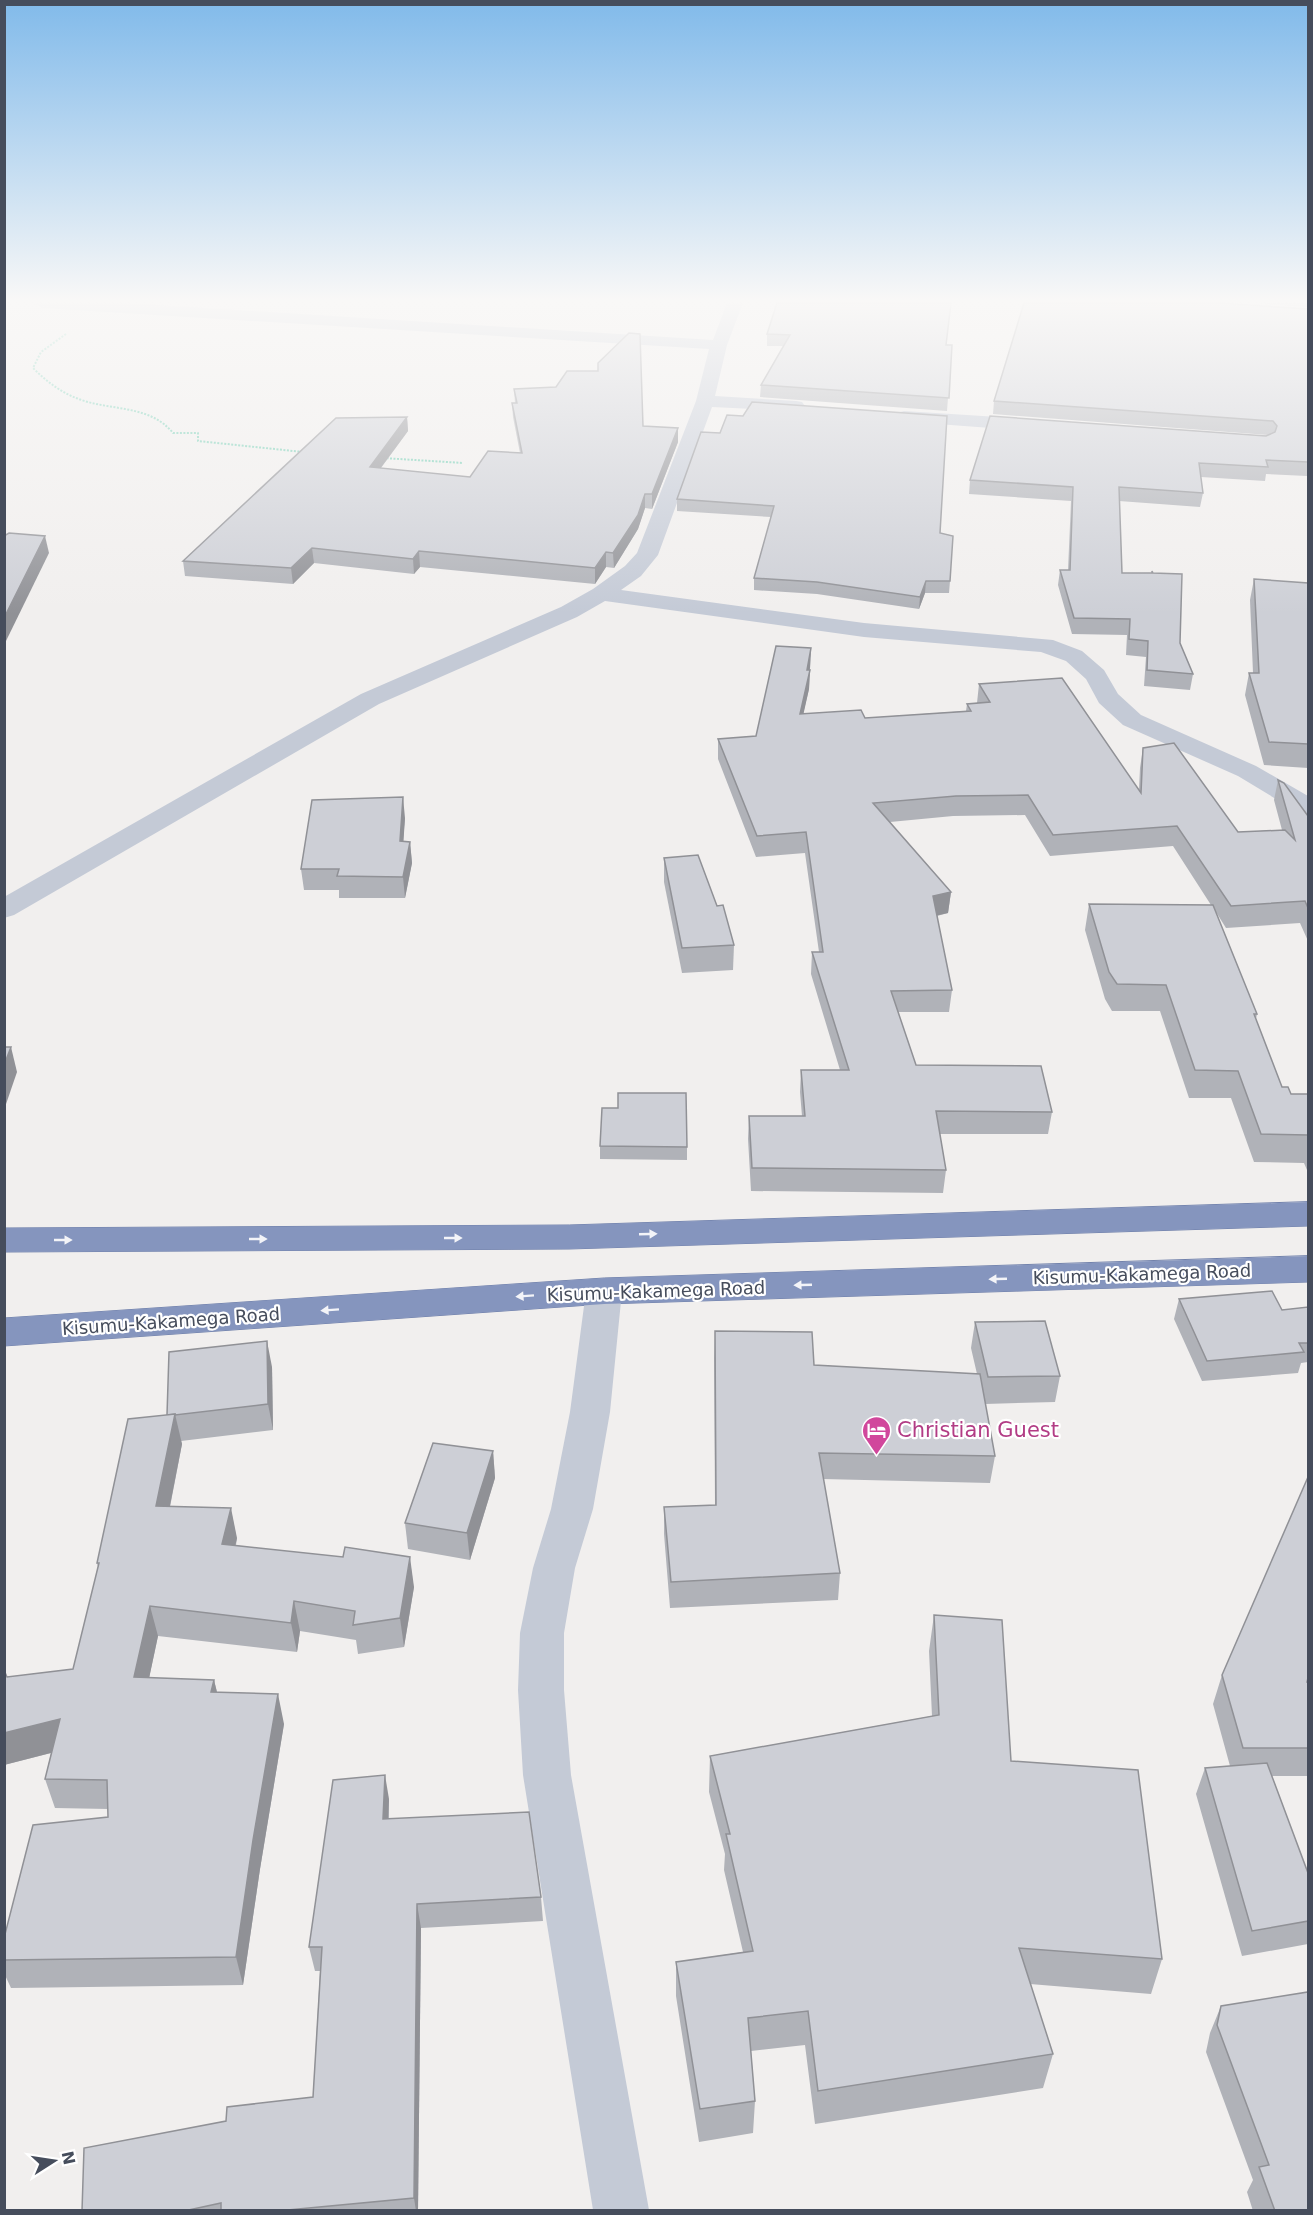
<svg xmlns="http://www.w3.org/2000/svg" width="1313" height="2215" viewBox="0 0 1313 2215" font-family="'DejaVu Sans',sans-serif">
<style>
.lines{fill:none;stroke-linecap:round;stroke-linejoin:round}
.highway-casing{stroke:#7080aa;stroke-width:1}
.path{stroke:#73ceb4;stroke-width:2;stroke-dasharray:2 1.5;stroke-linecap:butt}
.street{fill:#c4cad6;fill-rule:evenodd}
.highway{fill:#8595be;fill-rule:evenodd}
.wall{fill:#b0b2b8}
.shaded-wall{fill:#909196}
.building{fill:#cdcfd6;stroke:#909196;stroke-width:1.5}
.oneway{fill:#f3f4f8}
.labels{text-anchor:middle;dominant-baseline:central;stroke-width:4.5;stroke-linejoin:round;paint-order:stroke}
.street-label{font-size:18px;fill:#464d5c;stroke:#fff}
.near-hotel-label{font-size:21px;fill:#b23c85;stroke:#fff;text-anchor:start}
</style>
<rect width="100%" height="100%" fill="#f1efee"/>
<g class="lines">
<defs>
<g id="highway">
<polygon points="1308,1202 1308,1226 569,1249 4,1252 4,1228 569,1225"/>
<polygon points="1308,1256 1308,1282 604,1304 4,1346 4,1318 604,1278"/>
</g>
</defs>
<!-- highway casing -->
<use href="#highway" class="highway-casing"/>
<!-- path -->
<g class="path">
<path d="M66,334L41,352L33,368C49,384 66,396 88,402C117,410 152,407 173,433H198V441L303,452"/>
<polyline points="383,458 463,463"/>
</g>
<!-- street -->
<g class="street">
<polygon points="34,303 127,303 713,340 727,303 743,303 727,345 715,396 796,401 802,402 805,406 802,410 796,411 712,407 658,555 641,576 621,590 864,623 1053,640 1082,651 1104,670 1118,694 1141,715 1256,766 1308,796 1308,815 1299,813 1238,776 1123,725 1099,703 1086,679 1066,661 1041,652 864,637 605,601 577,617 379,704 14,915 4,918 4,897 361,694 561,607 593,589 625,566 637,553 696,401 709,349 42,308"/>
<polygon points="904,411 1032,419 1039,421 1041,425 1039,429 1032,431 897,421 895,417 897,413"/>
<polygon points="604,1278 617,1282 622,1291 610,1412 593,1509 575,1568 564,1633 564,1690 571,1775 649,2210 593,2210 523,1775 518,1690 520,1633 533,1568 551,1509 570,1412 586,1291 591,1282"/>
</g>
<!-- highway -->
<use href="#highway" class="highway"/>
</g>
<!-- wall -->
<g class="wall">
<polygon points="1254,303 1308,303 1308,307"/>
<polygon points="1308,309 1308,474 1307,476 1266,474 1265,481 1201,477 1203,493 1200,507 1119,501 1122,573 1180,643 1193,674 1190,690 1144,686 1146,657 1126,655 1127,635 1072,634 1058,585 1060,570 1068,570 1071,501 969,494 970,480 1268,435 993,414 994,401"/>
<polygon points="767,334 952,345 947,411 760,397 761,385 783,346 767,346"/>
<polygon points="514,389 643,426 678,428 678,442 652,509 645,508 638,529 614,568 606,567 595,584 420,567 414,574 314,563 293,584 185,576 183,561 407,417 408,431 381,468 470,477 520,453 513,417 512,403 515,403"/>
<polygon points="701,432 940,533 950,581 949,593 925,593 919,609 817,594 754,590 754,578 771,517 677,511 677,499"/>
<polygon points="1254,579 1308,583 1308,768 1264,765 1245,695 1249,673 1253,673 1250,600"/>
<polygon points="811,648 809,689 803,714 865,718 966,711 967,704 977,703 979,684 1139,790 1140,768 1143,748 1238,832 1282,830 1274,800 1278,780 1308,816 1308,941 1300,923 1226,928 1216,912 1257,1014 1256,1019 1282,1087 1291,1094 1308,1094 1308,1170 1307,1170 1304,1163 1254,1162 1231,1098 1189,1098 1160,1011 1112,1011 1105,999 1085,930 1089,904 1211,905 1173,846 1050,856 1025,815 953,816 890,822 951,892 948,913 937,916 952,990 949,1012 898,1012 916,1065 1052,1112 1048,1134 940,1134 946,1170 943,1193 751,1191 748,1139 749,1116 802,1116 800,1092 801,1070 840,1070 811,974 812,952 819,952 805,853 756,857 718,759 718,739 756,736"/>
<polygon points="405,818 403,841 410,842 412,863 405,898 339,898 339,890 304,890 301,869"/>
<polygon points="664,858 717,906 734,945 733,970 682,973 664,882"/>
<polygon points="600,1146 687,1147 687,1160 600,1159"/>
<polygon points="1179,1299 1282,1310 1308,1307 1308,1362 1301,1363 1298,1373 1202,1381 1174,1319"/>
<polygon points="975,1322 1060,1376 1055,1402 985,1404 995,1456 990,1483 823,1479 840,1573 838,1600 670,1608 664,1534 664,1507 715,1505 714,1358 715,1331 814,1365 977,1374 971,1348"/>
<polygon points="272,1367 273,1430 181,1441 182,1444 170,1507 237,1538 236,1545 414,1587 404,1647 358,1654 356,1640 300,1631 297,1652 158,1636 149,1678 214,1680 217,1692 284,1724 260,1869 243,1985 11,1988 4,1973 4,1938 108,1817 108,1809 55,1808 45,1779 51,1753 4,1765 4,1669 7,1677 73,1669 98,1567 97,1563 167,1415"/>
<polygon points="493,1451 495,1478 470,1560 408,1549 405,1523"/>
<polygon points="934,1615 1011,1761 1162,1959 1151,1994 1030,1984 1053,2054 1043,2088 815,2124 805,2045 751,2051 755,2101 753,2133 699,2142 676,1996 676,1962 743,1952 724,1870 725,1854 709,1792 710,1756 932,1716 929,1651"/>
<polygon points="1222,1675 1308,1682 1308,1776 1272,1776 1308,1873 1308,1944 1242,1956 1196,1794 1205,1768 1230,1766 1213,1704"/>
<polygon points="389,1799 389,1818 541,1897 543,1921 421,1928 418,2211 82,2211 226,2121 313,2097 320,1971 315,1971 309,1947"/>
<polygon points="1221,2006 1308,2211 1253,2211 1247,2192 1253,2180 1206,2052 1210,2033"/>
</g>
<!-- shaded-wall -->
<g class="shaded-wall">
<polygon points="407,417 408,431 371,481 370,467"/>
<polygon points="678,428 678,442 652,509 652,494"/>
<polygon points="645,494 645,508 638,529 614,568 613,553"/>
<polygon points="45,536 49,553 6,641 4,634 4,618"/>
<polygon points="312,548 314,563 293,584 291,568"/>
<polygon points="419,551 420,567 414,574 413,559"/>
<polygon points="606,552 606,567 595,584 595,568"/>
<polygon points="926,581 925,593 919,609 920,597"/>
<polygon points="811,648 810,668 808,676 810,670 809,689 799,734 800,714 807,670"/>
<polygon points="403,797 405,818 402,863 400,841"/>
<polygon points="410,842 412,863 405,898 403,877"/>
<polygon points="951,892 948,913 930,917 933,896"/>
<polygon points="11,1047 17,1072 4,1110 4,1065"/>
<polygon points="267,1341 272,1367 273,1430 268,1404"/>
<polygon points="175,1414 182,1444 164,1536 156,1506"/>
<polygon points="493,1451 495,1478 470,1560 467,1533"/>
<polygon points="231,1508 237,1538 229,1573 222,1544"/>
<polygon points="410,1557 414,1587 404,1647 400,1618"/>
<polygon points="294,1601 300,1631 297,1652 291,1623"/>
<polygon points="150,1606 158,1636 143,1707 134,1677"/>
<polygon points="214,1680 221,1709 211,1692"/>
<polygon points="278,1694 284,1724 260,1869 243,1985 236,1957 253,1840"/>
<polygon points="60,1719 70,1748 4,1765 4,1733"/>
<polygon points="385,1775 389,1799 387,1843 383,1819"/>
<polygon points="417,1904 421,1928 418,2211 416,2211 414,2198"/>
</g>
<!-- building -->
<g class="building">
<polygon points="777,303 951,303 946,345 952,345 949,398 761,385 790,335 767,334"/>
<polygon points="1024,303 1219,303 1308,309 1308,462 1266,460 1268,467 1199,463 1203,493 1119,487 1122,573 1152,573 1152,571 1153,573 1182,574 1180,643 1193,674 1147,670 1148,641 1129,639 1130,619 1074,618 1060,570 1070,570 1073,487 970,480 990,416 1266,436 1275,432 1277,426 1273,421 994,401"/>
<polygon points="629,333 640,334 643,426 678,428 652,494 645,494 638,515 613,553 606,552 595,568 419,551 413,559 312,548 291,568 183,561 336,418 407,417 370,467 470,477 488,451 522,453 512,403 517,403 514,389 556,387 567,371 598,371 598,363"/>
<polygon points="752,402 947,416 940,533 953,536 950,581 926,581 920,597 817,582 754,578 774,506 677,499 701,432 720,433 727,415 743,416"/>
<polygon points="9,533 45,536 4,618 4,536"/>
<polygon points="1254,579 1308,583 1308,744 1269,742 1249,673 1259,673"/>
<polygon points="776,646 811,648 807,670 810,670 800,714 861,710 865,718 971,711 967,704 990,702 979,684 1062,678 1141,793 1143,748 1174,743 1238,832 1285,830 1295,840 1278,780 1284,783 1308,816 1308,908 1305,901 1231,906 1177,826 1053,835 1028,795 956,796 873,803 951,892 933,896 952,990 891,991 916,1065 1041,1066 1052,1112 936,1111 946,1170 752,1168 749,1116 805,1116 801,1070 849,1070 812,952 823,952 806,832 757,836 718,739 756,736"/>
<polygon points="403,797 400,841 410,842 403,877 337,876 339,869 301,869 312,800"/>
<polygon points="698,855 717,906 723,905 734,945 682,948 664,858"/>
<polygon points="1089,904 1213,905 1257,1014 1254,1014 1282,1087 1288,1087 1291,1094 1308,1094 1308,1135 1261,1134 1238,1071 1195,1070 1166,985 1117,984 1109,972"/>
<polygon points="4,1047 11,1047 4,1065"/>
<polygon points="618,1093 686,1093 687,1147 600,1146 602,1108 618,1108"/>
<polygon points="1272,1291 1282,1310 1308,1307 1308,1343 1299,1343 1304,1352 1207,1361 1179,1299"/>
<polygon points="1045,1321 1060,1376 988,1377 975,1322"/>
<polygon points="715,1331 812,1332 814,1365 980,1374 995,1456 819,1453 840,1573 671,1582 664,1507 716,1505"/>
<polygon points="267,1341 268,1404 175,1415 175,1414 167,1415 169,1352"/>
<polygon points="175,1414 156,1506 231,1508 222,1544 343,1557 345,1547 410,1557 400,1618 353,1625 355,1611 294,1601 291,1623 150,1606 134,1677 214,1680 211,1692 278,1694 253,1840 236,1957 4,1960 4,1938 33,1825 108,1817 107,1780 45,1779 60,1719 4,1733 4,1670 7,1677 73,1669 99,1563 97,1563 128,1419"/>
<polygon points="433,1443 493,1451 467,1533 405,1523"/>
<polygon points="1308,1477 1308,1678 1307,1682 1308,1682 1308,1748 1243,1748 1222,1675"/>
<polygon points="934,1615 1002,1620 1011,1761 1138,1770 1162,1959 1019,1948 1053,2054 818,2091 808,2011 748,2018 755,2101 700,2109 676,1962 753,1951 726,1834 730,1834 710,1756 939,1715"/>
<polygon points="1267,1763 1308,1873 1308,1921 1252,1931 1205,1768"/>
<polygon points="385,1775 383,1819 529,1812 541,1897 417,1904 414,2198 277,2211 221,2211 221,2203 184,2211 82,2211 84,2148 226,2121 227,2107 313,2097 322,1947 309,1947 333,1780"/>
<polygon points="1308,1992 1308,2211 1275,2211 1259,2167 1269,2165 1217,2025 1221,2006"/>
</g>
<!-- one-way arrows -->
<defs><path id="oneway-solid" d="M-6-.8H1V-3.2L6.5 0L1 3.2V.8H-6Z" transform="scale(1.5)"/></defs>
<g class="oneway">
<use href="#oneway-solid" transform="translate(648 1234) rotate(-2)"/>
<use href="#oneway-solid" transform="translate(453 1238)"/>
<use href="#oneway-solid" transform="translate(258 1239)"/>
<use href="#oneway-solid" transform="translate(63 1240)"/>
<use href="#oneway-solid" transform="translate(998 1279) rotate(178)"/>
<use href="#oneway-solid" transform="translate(803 1285) rotate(178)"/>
<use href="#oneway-solid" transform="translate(525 1296) rotate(176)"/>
<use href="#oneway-solid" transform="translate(330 1310) rotate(176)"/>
</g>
<!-- sky -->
<linearGradient id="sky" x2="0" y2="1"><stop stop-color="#81baea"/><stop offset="0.49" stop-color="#f9f8f7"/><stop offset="1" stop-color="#f9f8f7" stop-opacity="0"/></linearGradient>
<rect width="1313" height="614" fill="url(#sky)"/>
<!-- icons -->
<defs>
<symbol id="hotel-pin" viewBox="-11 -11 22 30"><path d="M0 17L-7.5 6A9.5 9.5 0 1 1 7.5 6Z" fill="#d1479c" stroke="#fff"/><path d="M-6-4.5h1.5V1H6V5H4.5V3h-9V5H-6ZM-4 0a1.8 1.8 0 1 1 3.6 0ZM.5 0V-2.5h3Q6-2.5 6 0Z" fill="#fff"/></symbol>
</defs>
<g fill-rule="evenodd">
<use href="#hotel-pin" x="860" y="1414" width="33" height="45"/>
</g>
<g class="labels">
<!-- street labels -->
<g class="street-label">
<text transform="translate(1142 1274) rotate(-2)">Kisumu-Kakamega Road</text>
<text transform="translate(656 1291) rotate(-2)">Kisumu-Kakamega Road</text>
<text transform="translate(171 1321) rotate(-4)">Kisumu-Kakamega Road</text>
</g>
<!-- near-hotel labels -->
<g class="near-hotel-label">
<text x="897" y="1430">Christian Guest</text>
</g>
</g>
<!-- border -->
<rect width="1313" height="2215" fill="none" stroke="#464d5c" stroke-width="12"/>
<!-- north arrow -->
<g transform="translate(54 2161) rotate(78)" stroke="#ffffff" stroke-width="4.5" paint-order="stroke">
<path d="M0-4.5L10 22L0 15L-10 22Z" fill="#464d5c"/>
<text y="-9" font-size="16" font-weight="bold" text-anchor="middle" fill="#464d5c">N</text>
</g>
</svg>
